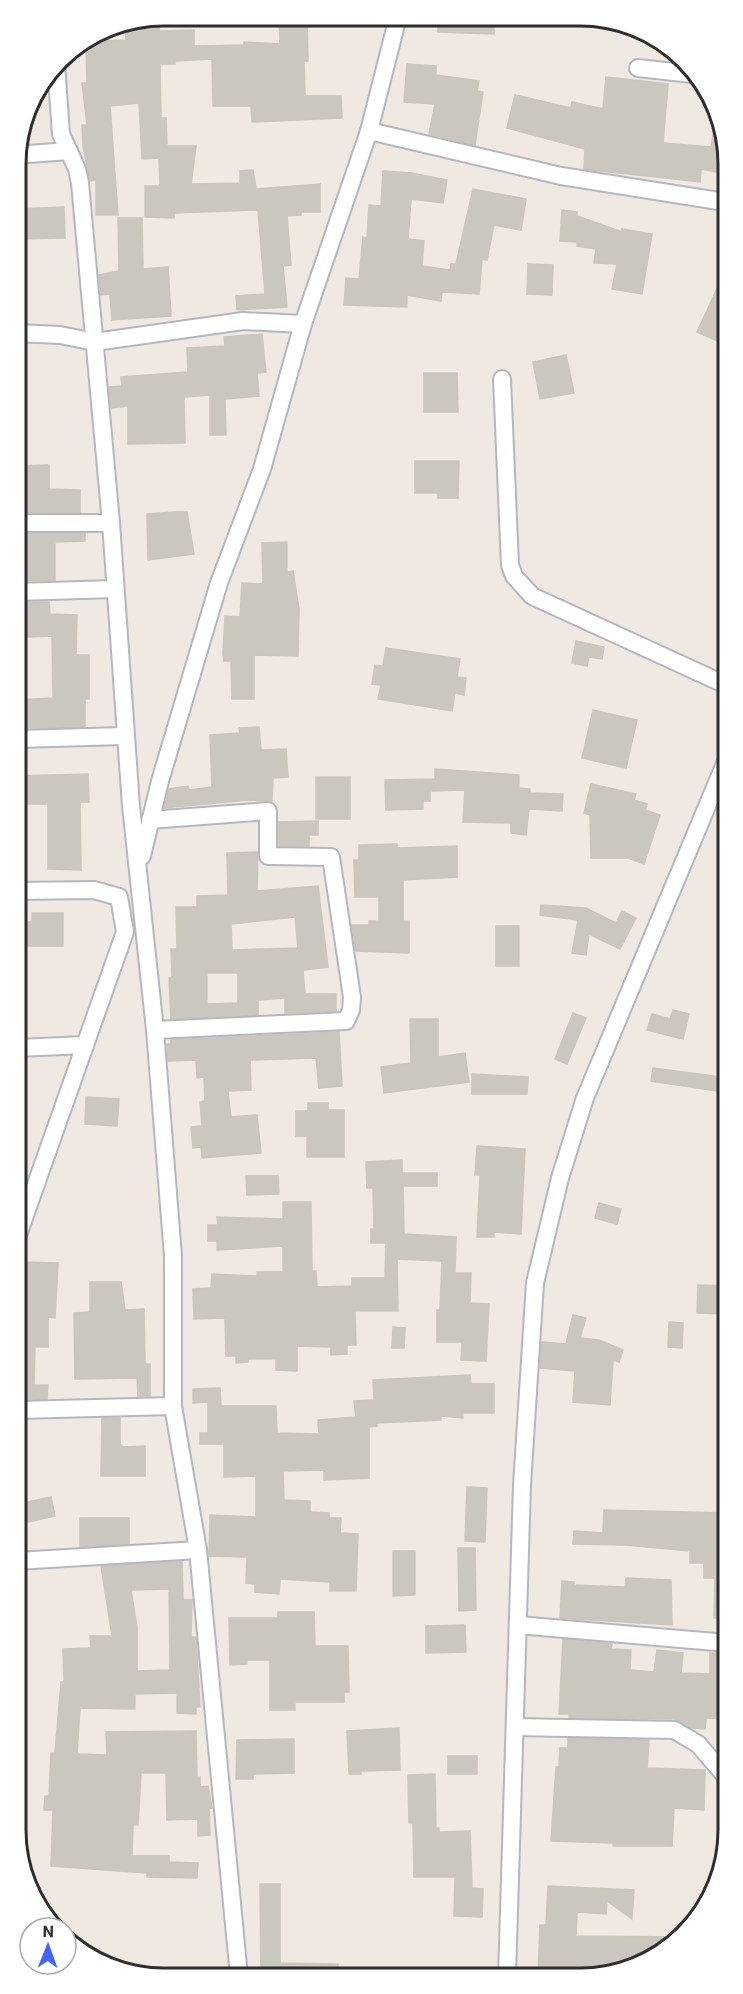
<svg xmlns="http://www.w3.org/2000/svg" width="743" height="1994" viewBox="0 0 743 1994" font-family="Roboto,sans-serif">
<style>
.building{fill:#cbc7bf;stroke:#cbc5ba;stroke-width:1.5;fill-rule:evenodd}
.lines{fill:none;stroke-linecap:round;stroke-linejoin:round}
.street-casing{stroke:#b4b7c1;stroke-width:20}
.street{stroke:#fff;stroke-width:16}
.rim{fill:none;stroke:#2e2e2e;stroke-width:3}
</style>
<rect width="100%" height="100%" fill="#efe9e1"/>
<!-- building -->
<g class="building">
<polygon points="160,16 159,31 194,30 194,46 244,45 244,42 280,44 279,16 307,16 308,61 304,61 305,96 341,96 342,118 252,122 251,106 213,106 212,59 175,61 175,64 160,64 161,118 166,118 167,146 196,146 191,184 240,183 240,171 253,170 256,189 320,184 320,212 301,212 301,215 287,216 291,265 283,266 287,307 237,310 236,296 265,294 258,210 174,213 174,218 145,217 145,186 160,186 159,158 142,159 139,103 110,106 118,215 96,215 96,180 90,181 83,146 82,125 87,125 82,83 87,83 86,42 126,40 125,23"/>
<polygon points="438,17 494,17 494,34 438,32"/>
<polygon points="407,64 436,66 436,75 479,81 477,91 483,92 475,145 429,134 435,104 404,102"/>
<polygon points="606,77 668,84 663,143 711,147 716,117 725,135 722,173 701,169 700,182 584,169 585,149 507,128 515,95 571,108 572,102 603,109"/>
<polygon points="383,171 412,173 447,180 443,203 411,199 408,239 424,241 422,266 450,270 451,264 456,264 473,189 526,199 521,230 494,225 487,260 482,259 479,294 442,292 441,301 407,295 407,307 344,305 346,278 359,279 363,237 367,238 369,205 381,206"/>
<polygon points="64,207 65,238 15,239 15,209"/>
<polygon points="562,210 577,212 577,216 622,232 622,229 652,234 642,294 612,289 617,264 594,263 596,249 577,246 577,242 560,241"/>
<polygon points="118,218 142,218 143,269 168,267 171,316 112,320 110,294 101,295 99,275 119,271"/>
<polygon points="528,264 553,265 552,295 527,294"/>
<polygon points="725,271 725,331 720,342 697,332"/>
<polygon points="262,334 266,372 257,373 259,396 225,399 226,435 210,435 210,395 184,397 185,443 128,444 128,406 111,408 109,387 122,386 121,377 188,372 187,348 225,346 224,337"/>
<polygon points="566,355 574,393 540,399 533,362"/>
<polygon points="424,373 457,373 458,412 424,412"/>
<polygon points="415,461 459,461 458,498 438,498 438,493 415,493"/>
<polygon points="49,465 49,489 80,490 80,513 16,513 16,466"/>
<polygon points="175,512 187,512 194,554 148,560 147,514"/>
<polygon points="16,533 85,534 85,541 55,542 55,580 16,581"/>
<polygon points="287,542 287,572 293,571 299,609 298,656 254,655 254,699 232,699 231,661 224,661 223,654 225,616 240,617 242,583 263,584 262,543"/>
<polygon points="16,602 49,602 50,614 77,615 76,655 89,655 89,699 85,699 85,727 20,728 20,715 16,716 16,700 53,698 52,636 27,637 27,631 16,632"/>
<polygon points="576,641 604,647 602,659 589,657 587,666 572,663"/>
<polygon points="386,648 460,659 457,677 466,678 464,695 455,693 452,711 378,699 381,685 372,684 375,665 383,666"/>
<polygon points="593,710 637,720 626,768 582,758"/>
<polygon points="259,727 261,750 286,749 288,777 273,778 272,801 248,800 164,808 169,789 188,786 189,790 212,787 210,735 240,733 239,728"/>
<polygon points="435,769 519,775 519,788 530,789 530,793 563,794 562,811 529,809 526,835 511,833 511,823 463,822 465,790 430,791 430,801 423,801 423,809 386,810 385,780 435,779"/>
<polygon points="88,774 89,802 80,802 81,870 48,869 48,804 23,804 23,792 16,793 16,776"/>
<rect x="316" y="777" width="34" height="42"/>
<polygon points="591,784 636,794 634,800 647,804 645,810 660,815 644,864 628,858 591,858 590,815 584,813"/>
<polygon points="318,821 318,835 309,835 309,846 279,846 279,822"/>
<polygon points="397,844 397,848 457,846 457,877 403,880 403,921 409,921 409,953 356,951 352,925 369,925 369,921 379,921 379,897 355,897 354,860 359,860 359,845"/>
<path d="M258,852L257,891L318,886L328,967L303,970L305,994H336V1011L285,1013V998L258,1000V1015L171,1019L169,978H172L171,949H177L176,907H197V896L228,895L227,853ZM295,917L298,948L232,950L231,924ZM207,973H238V1003L207,1004Z"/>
<polygon points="541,905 586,908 616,923 622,911 636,918 620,949 589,934 586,955 572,953 578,920 540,915"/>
<polygon points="32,913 63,913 63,946 17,946 17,922 32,922"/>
<rect x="496" y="926" width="23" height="40"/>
<polygon points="673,1010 689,1014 683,1039 647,1030 652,1014 670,1019"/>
<polygon points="573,1013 586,1018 567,1064 555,1059"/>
<polygon points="410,1019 438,1019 438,1057 465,1053 469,1082 384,1093 381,1067 411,1063"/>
<polygon points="339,1032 342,1086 319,1088 316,1058 250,1060 251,1090 228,1091 231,1117 257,1115 261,1153 202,1158 201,1147 193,1148 191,1127 202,1126 200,1102 205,1101 204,1077 197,1078 196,1060 168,1061 167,1044 171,1044 171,1040"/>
<polygon points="653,1068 720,1077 717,1091 651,1081"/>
<polygon points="472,1074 528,1077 527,1094 472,1094"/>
<polygon points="86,1097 119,1099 117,1126 85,1124"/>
<polygon points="308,1103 328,1103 328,1110 344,1110 344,1157 307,1157 307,1136 296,1136 296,1111 308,1111"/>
<polygon points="477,1146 525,1149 521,1234 494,1232 494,1237 477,1237 480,1175 475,1175"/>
<polygon points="402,1160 402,1173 437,1173 437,1186 403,1186 404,1234 456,1237 455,1273 471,1273 470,1303 489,1304 486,1361 461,1360 462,1342 437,1342 437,1310 440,1310 442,1261 397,1259 398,1311 355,1311 356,1345 347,1345 347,1354 331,1355 331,1347 297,1346 297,1371 276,1370 276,1359 248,1359 248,1362 236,1363 236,1356 226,1356 225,1318 194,1319 193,1289 211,1288 212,1274 257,1276 257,1272 283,1272 283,1246 217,1250 217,1241 208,1241 208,1225 218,1225 217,1217 283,1219 283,1202 311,1202 312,1271 316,1271 317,1287 352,1286 352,1278 385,1278 386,1243 371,1243 371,1229 374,1229 373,1188 367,1188 366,1162"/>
<polygon points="246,1176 278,1176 279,1194 247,1195"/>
<polygon points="599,1203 621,1209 617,1224 595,1218"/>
<polygon points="23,1262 58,1263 55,1318 48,1317 48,1347 35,1347 34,1385 48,1385 47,1399 18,1399 17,1323"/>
<polygon points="90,1282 121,1282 125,1310 144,1309 145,1364 150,1364 150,1396 138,1396 137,1378 75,1379 74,1313 90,1312"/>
<polygon points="698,1285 727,1286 727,1314 697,1313"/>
<polygon points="573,1315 586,1318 580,1338 599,1340 623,1350 619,1362 613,1360 610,1405 573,1402 575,1371 540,1368 542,1342 566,1344"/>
<polygon points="669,1322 683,1323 682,1348 668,1347"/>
<polygon points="393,1327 405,1328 404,1348 392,1348"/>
<polygon points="470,1375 471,1384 494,1384 494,1413 463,1413 463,1418 441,1416 441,1420 377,1423 377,1426 369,1427 369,1478 324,1480 324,1470 283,1471 284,1500 310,1501 310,1512 329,1513 329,1518 341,1518 340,1533 358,1534 356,1591 330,1591 330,1582 280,1579 279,1594 255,1592 255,1584 246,1583 247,1557 209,1556 210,1515 256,1517 256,1476 224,1477 224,1444 200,1444 200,1433 208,1433 208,1402 193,1403 193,1389 220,1388 221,1406 276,1406 277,1433 319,1434 318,1420 356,1417 354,1401 374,1400 373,1380"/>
<polygon points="102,1418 120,1418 120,1444 123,1447 145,1446 145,1476 101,1476"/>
<polygon points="467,1487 487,1488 485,1542 465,1541"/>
<polygon points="51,1497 55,1516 28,1522 23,1503"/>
<polygon points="604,1510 727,1513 727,1618 714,1618 715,1578 704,1578 704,1563 690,1563 690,1551 626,1545 573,1544 574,1531 603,1533"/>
<polygon points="80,1518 129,1518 129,1544 80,1547"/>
<polygon points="458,1548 475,1548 476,1610 459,1611"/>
<polygon points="393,1551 415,1551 415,1595 393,1596"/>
<path d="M182,1561L183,1600H192L191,1637H196L200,1707H196V1714L177,1713V1693L135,1694V1709L80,1708L77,1754L107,1755L106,1732L196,1731L197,1777H200V1787L208,1786L212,1808H209L210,1835L198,1836V1819L167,1820L166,1773H141L138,1825H133L132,1856H169V1862L198,1863L197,1878L147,1877V1873L51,1866L53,1810H44L45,1796H49L51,1753H55L61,1682H64L63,1649L91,1648L90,1636H112L101,1566ZM169,1589L170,1670L137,1671V1627L131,1590Z"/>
<polygon points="626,1578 671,1580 672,1625 560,1618 562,1581 574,1582 574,1585 625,1587"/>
<polygon points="278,1612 314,1612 315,1646 348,1646 349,1692 344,1692 344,1702 295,1702 295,1710 270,1710 270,1660 247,1660 247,1664 230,1665 229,1618 278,1618"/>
<polygon points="465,1625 466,1652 426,1653 426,1626"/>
<polygon points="563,1639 612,1644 611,1649 631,1650 630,1670 654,1672 657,1650 683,1653 681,1673 710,1674 710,1653 727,1653 728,1719 706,1718 705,1729 691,1728 674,1719 569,1718 569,1714 559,1714"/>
<polygon points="399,1728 400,1770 361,1771 361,1774 349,1774 347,1731"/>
<polygon points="568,1738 649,1740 647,1768 705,1770 704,1810 674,1808 672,1846 613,1846 613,1843 551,1841 556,1767 559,1767 560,1748 568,1748"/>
<polygon points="294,1739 294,1773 253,1774 253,1779 236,1779 237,1740"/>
<rect x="448" y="1756" width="29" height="18"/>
<polygon points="435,1774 436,1828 439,1828 439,1832 470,1831 472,1888 483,1889 482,1917 454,1916 455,1877 414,1877 413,1823 409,1823 408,1775"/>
<polygon points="260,1884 280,1884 280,1963 338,1964 338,1976 261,1976"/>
<polygon points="548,1886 634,1890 632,1919 607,1901 606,1914 577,1912 576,1936 680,1937 654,1959 608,1976 538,1976 540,1925 546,1925"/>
</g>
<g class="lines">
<defs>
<g id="street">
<polyline points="56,64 61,134 77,169 80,183 111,523 131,806 155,1030 173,1256 173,1406 198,1550 239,1976"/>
<polyline points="638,68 692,74"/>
<polyline points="369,131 561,176 725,202"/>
<polyline points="15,155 69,151"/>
<polyline points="16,333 60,335 95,342 243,321 303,324"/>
<polyline points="502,379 510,565 514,576 532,596 726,685"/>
<polyline points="16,523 111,523"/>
<polyline points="16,592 115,589"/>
<polyline points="16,739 125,736"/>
<polyline points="150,820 268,811 268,856 331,857 352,997 351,1010 346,1021 155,1030"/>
<polyline points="142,856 160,781 219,583 262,469 303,324 369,131 398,17"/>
<polyline points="16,891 94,890 119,897 125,932 17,1238"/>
<polyline points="17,1048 85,1045"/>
<polyline points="17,1410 173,1406"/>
<polyline points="17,1561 198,1550"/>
<polyline points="518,1625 727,1643"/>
<polyline points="515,1727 674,1730 698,1744 728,1779"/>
<polyline points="507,1976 522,1485 535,1283 560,1178 585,1098 726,761"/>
</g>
</defs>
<!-- street casing -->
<use href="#street" class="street-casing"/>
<!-- street -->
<use href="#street" class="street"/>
</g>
<!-- crop -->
<path d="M0 0H743V1994H0ZM164 26H580A138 138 0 0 1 718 164V1830A138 138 0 0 1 580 1968H164A138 138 0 0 1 26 1830V164A138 138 0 0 1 164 26Z" fill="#fff" fill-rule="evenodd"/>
<path class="rim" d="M164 26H580A138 138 0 0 1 718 164V1830A138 138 0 0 1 580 1968H164A138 138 0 0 1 26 1830V164A138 138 0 0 1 164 26Z"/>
<!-- north arrow -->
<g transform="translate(48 1946) rotate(1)"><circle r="28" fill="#ffffff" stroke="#ababab" stroke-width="1.5"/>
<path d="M0-4.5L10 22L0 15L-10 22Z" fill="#4264fb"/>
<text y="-9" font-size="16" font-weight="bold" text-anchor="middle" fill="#2e2e2e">N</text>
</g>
</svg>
